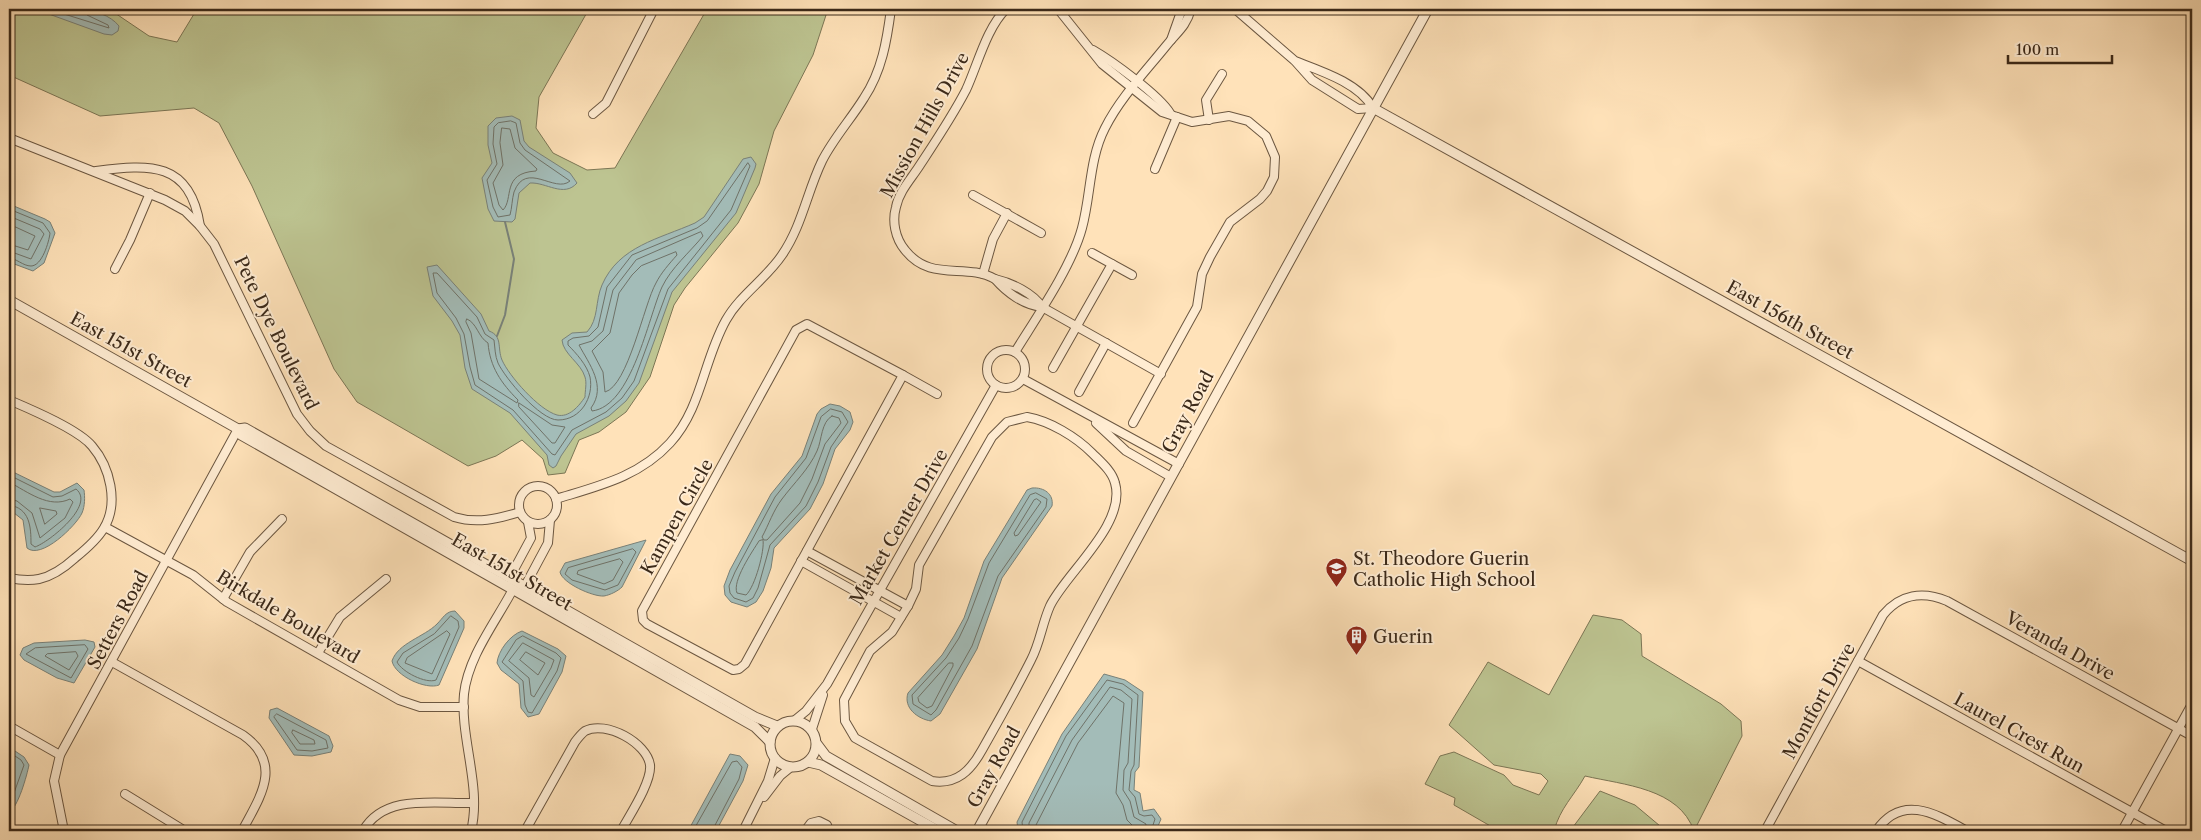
<svg xmlns="http://www.w3.org/2000/svg" width="2201" height="840" viewBox="0 0 2201 840" font-family="'Libre Caslon Text',serif">
<style>
.green{fill:#bdc491;stroke:#7c7655}
.water{fill:#a3bcb8;stroke:#798178}
.lines{fill:none;stroke-linecap:round;stroke-linejoin:round}
.shore{stroke:#6f7268;stroke-width:1}
.stream{stroke:#798178;stroke-width:2}
.minor-casing{stroke:#6c5741;stroke-width:10}
.tertiary-casing{stroke:#6c5741;stroke-width:11}
.minor{stroke:#ffecd2;stroke-width:8}
.tertiary{stroke:#ffecd2;stroke-width:9}
.labels{text-anchor:middle;dominant-baseline:central;stroke-width:4;stroke-linejoin:round;paint-order:stroke}
.street-label{font-size:18px;fill:#3b2919;stroke:#ffecd2}
.poi-label{font-size:18px;fill:#3b2919;stroke:#ffecd2;text-anchor:start}
</style>
<rect width="100%" height="100%" fill="#ffe2b9"/>
<filter id="stains"><feTurbulence type="fractalNoise" baseFrequency=".004" numOctaves="4"/><feColorMatrix values="0 0 0 0 .2 0 0 0 0 .09 0 0 0 0 .02 0 0 0 .5 -.17"/></filter>
<radialGradient id="worn" r=".72"><stop offset=".6" stop-color="#630" stop-opacity="0"/><stop offset="1" stop-color="#630" stop-opacity=".3"/></radialGradient>
<!-- green -->
<g class="green">
<polygon points="9,9 109,9 149,36 177,42 197,9 589,9 539,97 536,128 553,153 587,170 615,168 707,9 828,9 813,55 774,131 759,184 738,223 685,288 674,305 650,377 626,412 599,432 579,440 565,473 548,475 543,459 522,440 496,456 468,466 357,402 334,369 252,186 219,123 194,108 100,116 9,75"/>
<path d="M1593,615L1622,620L1641,634L1642,656L1721,704L1741,721L1742,736L1694,831C1679,788 1624,785 1585,776C1574,796 1560,808 1554,831H1499L1454,805L1455,798L1425,784L1440,756L1454,752L1504,775L1513,785L1539,795L1548,781L1541,774L1494,765L1449,725L1488,662L1549,695Z"/>
<polygon points="1600,791 1635,805 1666,831 1570,831"/>
</g>
<!-- water -->
<g class="water">
<path d="M35,9C61,9 101,4 119,26L118,31L112,35L104,34Z"/>
<path d="M512,116L520,120L524,141L529,147L570,173L577,183C564,198 546,182 530,183L519,193L515,219L512,222L494,221L488,209L482,178L492,163L488,145V126L496,118Z"/>
<path d="M751,157L756,164L755,168L736,213L672,292L639,383L626,401L609,416L576,434L561,456L556,466L553,468L549,465L547,455L510,413L472,389L465,368L460,335L452,321L433,296L427,267L437,265L481,314L489,331C503,336 497,348 502,360C509,376 539,410 557,415C569,418 579,406 585,397C585,391 587,383 585,377C581,363 563,354 562,340L572,333L587,332C599,319 595,301 602,285C619,246 659,239 695,223L704,217L743,159Z"/>
<polygon points="9,204 45,219 50,222 55,233 44,263 33,271 9,262"/>
<polygon points="830,404 840,406 850,412 853,422 850,430 835,449 823,484 810,509 774,548 771,568 763,591 756,602 747,607 731,602 725,595 724,586 730,570 771,494 802,456 817,414 821,409"/>
<path d="M9,470L54,492H60L77,483L84,490C85,497 85,506 82,513C76,526 41,560 27,548L23,520L9,509Z"/>
<path d="M1032,488C1044,487 1054,494 1052,506L1002,578L977,649L940,714L931,721C918,719 903,708 908,693L942,655L954,636L964,618L984,561L1027,490Z"/>
<path d="M646,540L622,587C618,591 610,595 604,596C593,597 562,583 560,572L565,563Z"/>
<path d="M455,611L464,621V628L439,685C426,690 395,676 392,661C398,643 424,637 437,624C443,618 446,611 455,611Z"/>
<path d="M522,631L558,649L566,656L562,672L539,714L528,717L521,708L519,684L501,670L497,663C498,651 510,635 522,631Z"/>
<polygon points="85,640 94,642 95,647 74,683 57,678 24,660 20,655 23,648 34,643"/>
<polygon points="1104,674 1125,680 1143,692 1139,767 1135,772 1134,790 1140,793 1143,811 1154,809 1161,819 1156,831 1018,831 1017,822 1062,734"/>
<polygon points="277,708 329,736 333,746 331,752 312,756 294,755 269,718 270,710"/>
<path d="M9,747L24,757L29,765C27,775 18,808 9,812Z"/>
<polygon points="730,754 740,756 748,765 743,781 716,831 688,831"/>
</g>
<g class="lines">
<!-- shore -->
<g class="shore">
<polyline points="48,9 109,28 108,25 87,15 85,9"/>
<path d="M511,121L516,123L520,143L525,150L570,181C555,194 526,160 514,192C512,199 512,208 510,215L498,217L493,207L487,180L497,164L493,144L494,127L498,123Z"/>
<path d="M502,128L510,129L515,148L537,169L536,171C501,173 514,199 503,210L499,205L493,183L503,165L500,143Z"/>
<path d="M748,163L750,166L731,210L668,289L634,381L622,398L606,412L572,430L555,455L552,454L513,410L475,385L470,367L464,334L456,318L437,293L433,273H437L477,317L485,334L494,340C495,348 495,356 498,363C505,378 540,420 558,420C581,420 594,397 590,377C587,365 576,353 568,345V341L573,338L589,336L598,327L607,287L632,255L697,228L707,221Z"/>
<path d="M9,209L43,223L50,233C49,242 42,266 31,266C23,266 16,258 9,258"/>
<polyline points="9,216 40,229 44,234 31,259 9,251"/>
<polyline points="9,224 35,236 28,250 9,244"/>
<path d="M701,232L703,236C690,252 671,268 662,287C648,318 632,406 592,411L591,408C607,386 589,364 579,345L592,341L603,331L613,290L636,260Z"/>
<path d="M676,252L677,255C669,264 661,273 656,283C644,304 628,386 605,392L603,372L592,351L610,333L619,293L632,275L641,266Z"/>
<path d="M467,319C477,323 478,337 488,343C490,367 501,383 518,400L517,403L479,379L471,333L466,322Z"/>
<polygon points="519,403 552,425 565,427 555,443 552,443 519,407"/>
<polygon points="831,409 842,412 848,422 831,447 818,482 806,506 770,545 758,588 753,598 746,602 734,598 730,593 729,586 735,572 775,497 806,458 821,417"/>
<path d="M832,416L839,418L841,423L825,444L812,479L800,503L767,540H764L762,537C769,524 773,511 782,499C794,483 809,469 817,451C822,440 821,422 832,416Z"/>
<path d="M9,475L53,497L62,496L76,489C96,505 49,542 35,547L31,544C31,527 30,508 9,505"/>
<path d="M9,482C28,492 49,509 70,499L73,502L65,518L40,538L32,513L17,501L9,499"/>
<polygon points="1036,493 1047,499 1046,507 998,576 972,646 936,710 931,715 913,704 912,695 946,658 959,638 968,619 989,563 1030,495"/>
<polygon points="1037,499 1041,502 1018,535 1015,536 1014,533 1034,500"/>
<polygon points="40,508 56,511 57,514 45,524"/>
<path d="M763,540C765,550 755,587 746,595L737,593C732,581 752,552 759,541Z"/>
<polygon points="633,549 636,552 618,585 605,590 572,580 565,574 568,568"/>
<polygon points="620,559 623,562 613,580 604,584 577,574 578,571"/>
<path d="M451,616L458,621L459,627L436,680C426,684 402,672 397,662L403,653L434,634Z"/>
<polygon points="447,631 450,634 432,674 405,663 407,658"/>
<polygon points="523,636 556,653 561,658 557,671 532,713 528,712 525,705 523,681 502,662 516,640"/>
<polygon points="523,643 554,660 551,668 534,697 531,695 529,678 509,661"/>
<polygon points="85,645 88,649 71,678 26,654 35,648"/>
<polygon points="76,652 78,656 69,670 45,656 47,654"/>
<polygon points="526,652 545,663 538,675 520,660"/>
<polygon points="949,663 953,663 953,666 932,706 927,708 919,702 918,698"/>
<polygon points="277,714 326,740 328,748 312,751 297,750 274,717"/>
<polygon points="293,730 314,740 315,744 300,744 292,733"/>
<polyline points="9,752 21,760 24,765 9,807"/>
<polyline points="693,831 732,762 737,761 742,767 739,779 712,831"/>
<polyline points="1023,831 1022,822 1066,736 1107,680 1123,684 1138,695 1134,765 1131,771 1129,790 1135,797 1139,814 1144,816 1152,815 1155,819 1151,831"/>
<polyline points="1029,831 1029,823 1072,740 1110,687 1121,690 1132,699 1128,763 1124,770 1123,790 1130,801 1134,817 1146,824 1145,831"/>
<polyline points="1036,831 1036,825 1078,743 1113,696 1124,703 1116,793 1123,805 1127,820 1138,831"/>
</g>
<!-- stream -->
<polyline class="stream" points="497,336 505,315 514,259 505,222"/>
<defs>
<g id="minor">
<polyline points="1058,9 1102,64 1162,112 1192,122 1229,116 1248,121 1266,136 1275,157 1274,177 1267,191 1260,199 1230,222 1210,257 1202,274 1197,307 1133,423"/>
<path d="M1235,9L1295,61L1312,80L1358,109L1373,108C1359,83 1321,71 1295,61"/>
<polyline points="1171,40 1182,9"/>
<path d="M1093,50C1112,61 1159,95 1170,113"/>
<polyline points="593,114 606,103 654,9"/>
<polyline points="1209,120 1206,100 1222,74"/>
<path d="M9,138L165,200L185,211L200,226L214,244L297,414L310,431L326,446L454,517C477,524 497,519 520,512"/>
<polyline points="1155,169 1177,117"/>
<path d="M96,171C150,164 190,161 200,226"/>
<polyline points="973,195 1041,233"/>
<polyline points="1092,253 1132,275"/>
<polyline points="115,269 130,240 150,193"/>
<polyline points="983,274 993,239 1007,213"/>
<path d="M995,279C965,262 931,283 905,250C895,238 892,221 896,207C899,192 910,180 918,168C935,142 952,117 966,90C978,64 986,29 1006,9"/>
<path d="M1042,307C1033,293 1012,283 995,279C1007,293 1024,305 1042,307L1161,374"/>
<polygon points="807,324 903,375 745,664 739,669 733,670 647,624 643,620 642,611 796,330"/>
<circle cx="1006" cy="369" r="19"/>
<path d="M1015,352C1036,318 1072,266 1082,228C1091,195 1089,159 1105,128C1120,98 1145,72 1166,46C1177,32 1186,27 1191,9"/>
<polyline points="1053,368 1112,264"/>
<polyline points="903,375 937,394"/>
<polyline points="1023,379 1179,464"/>
<polyline points="1079,392 1106,343"/>
<path d="M9,400C30,409 78,429 92,446C110,467 119,503 104,528C97,540 85,550 75,558C64,568 53,576 39,579C29,581 19,580 9,578"/>
<path d="M1027,417C1050,421 1076,437 1092,453C1101,462 1112,471 1115,483C1127,524 1065,574 1050,606C1042,624 1040,643 1031,660C1016,690 999,720 982,750C971,770 957,785 932,781L855,738L845,721L844,700L870,651L892,632L908,606L916,589L919,565L992,437L1007,422Z"/>
<polyline points="1096,423 1126,451 1171,477"/>
<circle cx="538" cy="505" r="19"/>
<path d="M556,499C598,486 639,477 670,443C702,408 703,361 726,320C740,295 766,279 782,255C802,226 807,192 822,161C833,139 851,119 864,98C882,71 887,40 891,9"/>
<polyline points="105,527 193,575 227,602 399,700 420,707 464,707"/>
<polyline points="807,551 908,606"/>
<polyline points="801,561 901,617"/>
<polyline points="510,577 531,538 528,522"/>
<polyline points="525,586 548,543 550,520"/>
<polyline points="223,599 250,552 282,519"/>
<polyline points="318,653 340,617 386,579"/>
<polyline points="1858,661 2166,831"/>
<path d="M112,662L243,735C284,764 260,797 242,831"/>
<polyline points="795,720 806,711 827,684 996,385"/>
<polyline points="9,726 60,755"/>
<polyline points="812,729 823,695"/>
<polyline points="125,794 185,831"/>
<polyline points="764,797 780,776 791,767"/>
<polyline points="64,831 54,781 60,755 238,429"/>
<path d="M363,831C384,793 437,804 473,803"/>
<path d="M471,831C482,787 460,739 464,694C468,657 495,623 512,591"/>
<path d="M525,831L575,742C578,738 581,734 585,731C606,720 647,743 650,765C652,782 629,816 621,831"/>
<polyline points="743,831 768,781 775,758"/>
<polyline points="805,831 811,823 819,821 827,825 829,831"/>
<path d="M1765,831L1883,615C1900,594 1923,591 1947,601L2192,736"/>
<path d="M1876,831C1902,793 1936,814 1967,831"/>
<polyline points="2122,831 2192,704"/>
</g>
<g id="tertiary">
<polyline points="1373,108 2192,561"/>
<polyline points="9,300 238,429 241,435 755,727 770,742"/>
<polyline points="238,429 245,428 755,717 777,726"/>
<circle cx="793" cy="744" r="23"/>
<polyline points="817,744 826,756 957,831"/>
<polyline points="808,762 821,765 939,831"/>
<polyline points="977,831 1428,9"/>
</g>
</defs>
<!-- minor casing -->
<use href="#minor" class="minor-casing"/>
<!-- tertiary casing -->
<use href="#tertiary" class="tertiary-casing"/>
<!-- minor -->
<use href="#minor" class="minor"/>
<!-- tertiary -->
<use href="#tertiary" class="tertiary"/>
</g>
<!-- icons -->
<defs>
<symbol id="school-pin" viewBox="-11 -11 22 30"><path d="M0 17L-7.5 6A9.5 9.5 0 1 1 7.5 6Z" fill="#8f2418" stroke="#ffecd2"/><path d="M0-5L7-2L0 1L-7-2ZM-4 1L0 2.5L4 1V4Q0 6-4 4Z" fill="#fff"/></symbol>
<symbol id="building-pin" viewBox="-11 -11 22 30"><path d="M0 17L-7.5 6A9.5 9.5 0 1 1 7.5 6Z" fill="#8f2418" stroke="#ffecd2"/><path d="M-4-6H4V6H1V3H-1V6H-4ZM-2.5-4.3h1.7v1.8h-1.7ZM.8-4.3h1.7v1.8H.8ZM-2.5-1h1.7V.8h-1.7ZM.8-1h1.7V.8H.8Z" fill="#fff"/></symbol>
</defs>
<g fill-rule="evenodd">
<use href="#school-pin" x="1324" y="556" width="25" height="34"/>
<use href="#building-pin" x="1344" y="624" width="25" height="34"/>
</g>
<g class="labels">
<!-- street labels -->
<g class="street-label">
<text transform="translate(925 125) rotate(-61)">Mission Hills Drive</text>
<text transform="translate(1790 320) rotate(29)">East 156th Street</text>
<text transform="translate(276 333) rotate(64)">Pete Dye Boulevard</text>
<text transform="translate(131 350) rotate(29)">East 151st Street</text>
<text transform="translate(1188 412) rotate(-62)">Gray Road</text>
<text transform="translate(677 517) rotate(-61)">Kampen Circle</text>
<text transform="translate(899 527) rotate(-60)">Market Center Drive</text>
<text transform="translate(512 572) rotate(30)">East 151st Street</text>
<text transform="translate(288 617) rotate(31)">Birkdale Boulevard</text>
<text transform="translate(118 620) rotate(-62)">Setters Road</text>
<text transform="translate(2060 646) rotate(29)">Veranda Drive</text>
<text transform="translate(1819 701) rotate(-61)">Montfort Drive</text>
<text transform="translate(2019 733) rotate(29)">Laurel Crest Run</text>
<text transform="translate(994 767) rotate(-61)">Gray Road</text>
</g>
<!-- poi labels -->
<g class="poi-label">
<text x="1353" y="559">St. Theodore Guerin<tspan x="1353" dy="21">Catholic High School</tspan></text>
<text x="1373" y="637">Guerin</text>
</g>
</g>
<!-- margin -->
<rect width="2201" height="840" fill="none" stroke="#ffe2b9" stroke-width="30"/>
<rect x="10" y="10" width="2181" height="820" fill="none" stroke="#3b2919" stroke-width="2.5"/>
<rect x="15" y="15" width="2171" height="810" fill="none" stroke="#3b2919"/>
<!-- scale -->
<path d="M2008 55v8h104v-8" fill="none" stroke="#3b2919" stroke-width="2.5"/>
<text x="2016" y="55" font-size="15" fill="#3b2919" stroke="#ffecd2" stroke-width="4" paint-order="stroke">100 m</text>
<rect width="100%" height="100%" filter="url(#stains)"/>
<rect width="100%" height="100%" fill="url(#worn)"/>
</svg>
